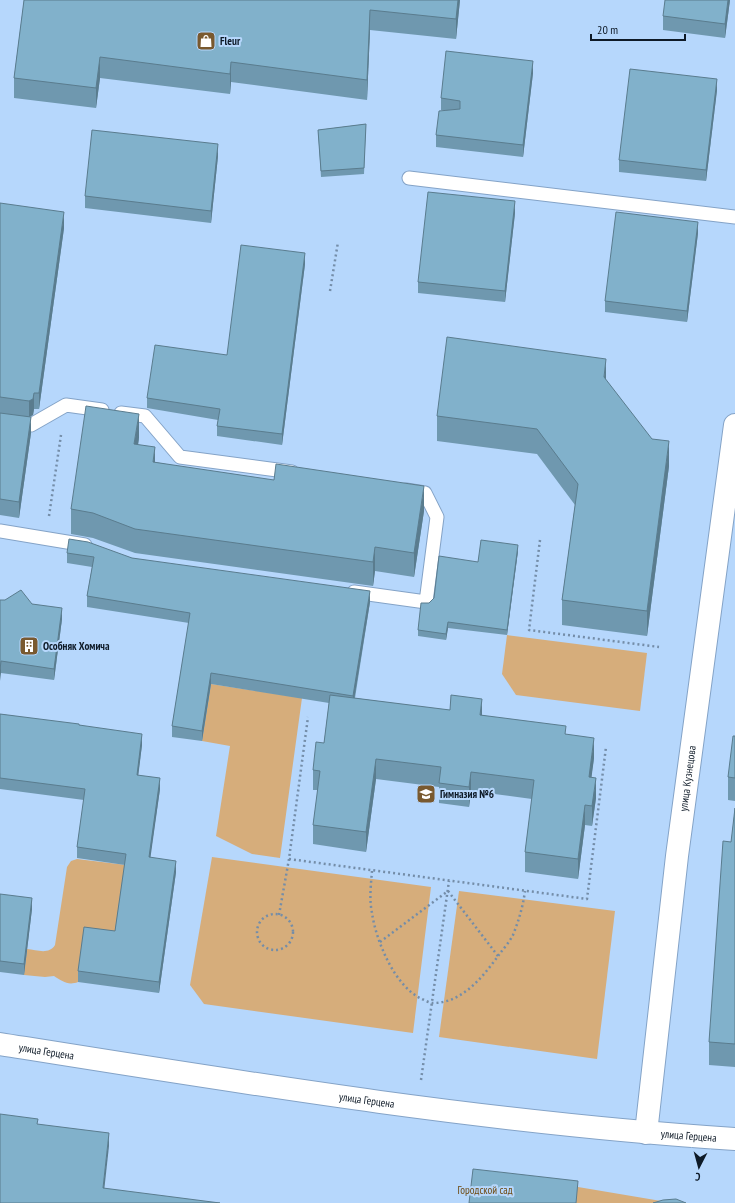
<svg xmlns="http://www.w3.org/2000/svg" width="735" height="1203" viewBox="0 0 735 1203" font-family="'PT Sans Narrow',sans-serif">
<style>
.green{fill:#d6ad7b}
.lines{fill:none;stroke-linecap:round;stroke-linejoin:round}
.service-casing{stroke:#84a3c7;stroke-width:15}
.minor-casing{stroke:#84a3c7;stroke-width:24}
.tertiary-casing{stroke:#84a3c7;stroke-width:24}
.path{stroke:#748da8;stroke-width:2.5;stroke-dasharray:2 3;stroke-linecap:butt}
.service{stroke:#fff;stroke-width:13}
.minor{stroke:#fff;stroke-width:22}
.tertiary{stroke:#fff;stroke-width:22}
.wall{fill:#6f98af}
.shaded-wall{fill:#5a7c8e}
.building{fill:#81b1cb;stroke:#5a7c8e}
.labels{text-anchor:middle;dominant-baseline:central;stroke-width:4;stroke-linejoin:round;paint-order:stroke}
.poi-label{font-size:11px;font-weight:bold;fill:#0e1a27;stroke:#b6d7fc;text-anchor:start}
.street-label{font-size:11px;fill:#0e1a27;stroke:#b6d7fc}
.park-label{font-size:11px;fill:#6e4910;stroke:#b6d7fc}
</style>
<rect width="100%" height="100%" fill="#b6d7fc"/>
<!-- green -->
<g class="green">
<polygon points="507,635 647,653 640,711 516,695 502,674"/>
<polygon points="211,684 302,698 280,858 252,854 216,836 230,746 202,741"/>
<polygon points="212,857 431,887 413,1033 204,1004 190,985"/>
<path d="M77,859L126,865L115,942L84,938L78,982C68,986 62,981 54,976L45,977L24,975L27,949C37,950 49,955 55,945L67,867L71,861Z"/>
<polygon points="459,891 615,911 597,1059 439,1037"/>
<polygon points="578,1187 673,1203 470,1203"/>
</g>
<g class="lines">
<defs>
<g id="service">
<polyline points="409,178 735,217"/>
<polyline points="121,413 145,416 180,457 292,472"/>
<polyline points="0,421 31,425 66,405 102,410"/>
<polyline points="0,531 85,545"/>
<polyline points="354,592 426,602 437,517 425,493 406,490"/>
</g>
<g id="minor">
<path id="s1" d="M646,1133L677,856L735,425"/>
</g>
<g id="tertiary">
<path id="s2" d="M0,1044C244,1083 489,1123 735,1139"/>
</g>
</defs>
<!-- service casing -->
<use href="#service" class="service-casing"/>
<!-- minor casing -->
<use href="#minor" class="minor-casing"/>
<!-- tertiary casing -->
<use href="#tertiary" class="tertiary-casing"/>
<!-- path -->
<g class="path">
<polyline points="330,291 338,242"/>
<polyline points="49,516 61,435"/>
<polyline points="540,540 529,630 659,647"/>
<polyline points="289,859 587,899 606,747"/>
<path d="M372,871C371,884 369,899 372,913C376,941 395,987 422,999C426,1001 430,1003 433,1003C464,1003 485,974 501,952C505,947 510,941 513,935C519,920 523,906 525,891"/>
<circle cx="275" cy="932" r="18"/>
<polyline points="279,915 289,859 308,717"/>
<polyline points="380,942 448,891 498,956"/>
<polyline points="421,1080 449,881"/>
</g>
<!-- service -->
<use href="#service" class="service"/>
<!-- minor -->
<use href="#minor" class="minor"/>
<!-- tertiary -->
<use href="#tertiary" class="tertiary"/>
</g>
<!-- wall -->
<g class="wall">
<polygon points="24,0 460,0 456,39 370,30 367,100 231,82 230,94 100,78 96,108 14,98 14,78"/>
<polygon points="730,0 725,38 663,30 663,16"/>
<polygon points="533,73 523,157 436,147 436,135 446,110 441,110 441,98"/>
<polygon points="717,90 706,181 619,172 619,160"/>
<polygon points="366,124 364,174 321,177 318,130"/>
<polygon points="218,156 211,223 85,208 85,196"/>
<polygon points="0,203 64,228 39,409 34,409 33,415 29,417 31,433 19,518 0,515"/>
<polygon points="515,213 505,302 418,293 418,282"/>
<polygon points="698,233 687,322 605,312 605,301"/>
<polygon points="305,264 282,445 217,436 217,426 218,420 147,408 147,398 227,355"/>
<polygon points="606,381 669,466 647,636 562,625 562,600 575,505 537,454 437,441 437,416"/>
<polygon points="139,438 138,445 155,462 424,511 414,577 375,571 373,586 135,553 93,538 71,534 71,509"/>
<polygon points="518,551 507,635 448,628 446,640 418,636 418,630 429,603 478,562"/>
<polygon points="67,553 132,558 370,602 355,698 482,715 566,734 594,758 591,778 596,798 592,826 585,825 578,879 525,872 525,852 532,799 471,791 469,807 439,803 439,787 376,779 366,852 313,844 313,825 318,790 313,790 313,770 324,743 329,703 211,684 202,741 172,737 172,726 189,623 87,607 87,596 92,567 67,563"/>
<polygon points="0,600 32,604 62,619 54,680 1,673"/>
<polygon points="0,714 79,725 142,745 138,775 160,789 150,857 176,872 159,993 78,982 78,971 115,931 125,865 77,858 77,847 84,800 0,789"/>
<polygon points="735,736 735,801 728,800 728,777"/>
<polygon points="735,808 735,1067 709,1065 709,1042"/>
<polygon points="0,894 32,909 24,975 0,972"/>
</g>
<!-- shaded-wall -->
<g class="shaded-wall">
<polygon points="458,0 460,0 456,39 456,19"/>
<polygon points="728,0 730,0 725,38 725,24"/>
<polygon points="370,10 370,30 367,100 367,80"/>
<polygon points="100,57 100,78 96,108 96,88"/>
<polygon points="533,61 533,73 523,157 523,145"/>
<polygon points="231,62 231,82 230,94 230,74"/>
<polygon points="717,79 717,90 706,181 706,170"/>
<polygon points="218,144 218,156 211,223 211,211"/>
<polygon points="515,201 515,213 505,302 505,291"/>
<polygon points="64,212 64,228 39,409 39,393"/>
<polygon points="698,222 698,233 687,322 687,311"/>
<polygon points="305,253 305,264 282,445 282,434"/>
<polygon points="606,359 606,383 604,377"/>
<polygon points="34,393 34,409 33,415 29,417 29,401"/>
<polygon points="139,414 139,438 134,469 134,444"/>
<polygon points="31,417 31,433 19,518 19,502"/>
<polygon points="669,441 669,466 647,636 647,611"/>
<polygon points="155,447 155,472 153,462"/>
<polygon points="424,486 424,511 414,577 414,553"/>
<polygon points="518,545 518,551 507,635 507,630"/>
<polygon points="375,547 375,571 373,586 373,562"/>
<polygon points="370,591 370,602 353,706 353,696"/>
<polygon points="62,608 62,619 54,680 54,669"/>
<polygon points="448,622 448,628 446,640 446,634"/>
<polygon points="1,661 1,673 0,681 0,670"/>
<polygon points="211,673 211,684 202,741 202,731"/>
<polygon points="482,699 482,719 480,715"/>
<polygon points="142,734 142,745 137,786 137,775"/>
<polygon points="594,738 594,758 589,797 589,777"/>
<polygon points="376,759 376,779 366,852 366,832"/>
<polygon points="471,772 471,791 469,807 469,787"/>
<polygon points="160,778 160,789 149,868 149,857"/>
<polygon points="596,778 596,798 592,826 592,806"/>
<polygon points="585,805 585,825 578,879 578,859"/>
<polygon points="176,861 176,872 159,993 159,982"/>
<polygon points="32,898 32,909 24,975 24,964"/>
<polygon points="109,1133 109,1146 103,1201 103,1188"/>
</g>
<!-- building -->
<g class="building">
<polygon points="24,0 458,0 456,19 370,10 367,80 231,62 230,74 100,57 96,88 14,78"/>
<polygon points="665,0 728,0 725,24 663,16"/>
<polygon points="446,51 533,61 523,145 436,135 439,111 460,109 460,101 441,98"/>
<polygon points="630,69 717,79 706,170 619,160"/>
<polygon points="366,124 364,168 321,171 318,130"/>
<polygon points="92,130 218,144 211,211 85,196"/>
<polygon points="428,192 515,201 505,291 418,282"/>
<polygon points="0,203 64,212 39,393 34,393 33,399 29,401 0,397"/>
<polygon points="616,212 698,222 687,311 605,301"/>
<polygon points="241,245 305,253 282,434 217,426 220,409 147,398 155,345 227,355"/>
<polygon points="447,337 606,359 604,377 652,439 669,441 647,611 562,600 578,484 537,429 437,416"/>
<polygon points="86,406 139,414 134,444 155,447 153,462 274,480 276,464 424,486 414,553 375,547 373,562 135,529 93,513 71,509"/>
<polygon points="0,413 31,417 19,502 0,499"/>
<polygon points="69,539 88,542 132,558 370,591 353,696 211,673 202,731 172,726 190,613 87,596 94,557 67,553"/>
<polygon points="481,540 518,545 507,630 448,622 446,634 418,630 421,603 429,603 434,598 439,556 478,562"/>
<polygon points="21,590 32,604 62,608 54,669 1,661 0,670 0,600 5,600"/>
<polygon points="330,695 450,710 451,695 482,699 480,715 566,726 565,734 594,738 589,777 596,778 592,806 585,805 578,859 525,852 534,780 471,772 469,787 439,783 441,767 376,759 366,832 313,825 320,771 313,770 316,742 324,743"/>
<polygon points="0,714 79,724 79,725 142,734 137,775 160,778 149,857 176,861 159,982 78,971 84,927 115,931 126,854 77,847 85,789 0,778"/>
<polygon points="733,736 735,736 735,778 728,777"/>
<polygon points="735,808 735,1044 709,1042 723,841 731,842"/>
<polygon points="0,894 32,898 24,964 0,961"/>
<polygon points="0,1114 38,1119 37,1124 109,1133 103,1188 220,1203 0,1203"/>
<polygon points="473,1169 578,1181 576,1203 469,1203"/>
<polygon points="676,1199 686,1203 653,1203 663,1200"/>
</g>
<!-- icons -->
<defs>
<symbol id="shop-square" viewBox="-11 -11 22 22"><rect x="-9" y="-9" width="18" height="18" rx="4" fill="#79592f" stroke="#b6d7fc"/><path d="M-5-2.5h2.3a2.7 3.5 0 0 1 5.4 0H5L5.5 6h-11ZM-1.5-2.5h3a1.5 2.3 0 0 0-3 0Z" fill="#fff"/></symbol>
<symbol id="building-square" viewBox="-11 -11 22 22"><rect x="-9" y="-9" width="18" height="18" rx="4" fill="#79592f" stroke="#b6d7fc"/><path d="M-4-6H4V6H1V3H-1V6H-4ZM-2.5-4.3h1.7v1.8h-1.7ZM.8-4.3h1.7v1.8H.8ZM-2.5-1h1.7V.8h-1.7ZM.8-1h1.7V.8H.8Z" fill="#fff"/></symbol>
<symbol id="school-square" viewBox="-11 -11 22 22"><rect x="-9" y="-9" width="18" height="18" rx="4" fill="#79592f" stroke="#b6d7fc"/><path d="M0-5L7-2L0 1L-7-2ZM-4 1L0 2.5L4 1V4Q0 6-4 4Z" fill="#fff"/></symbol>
</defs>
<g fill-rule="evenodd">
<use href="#shop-square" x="195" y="30" width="22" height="22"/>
<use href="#building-square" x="18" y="635" width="22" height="22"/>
<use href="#school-square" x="415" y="783" width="22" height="22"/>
</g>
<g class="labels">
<!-- poi labels -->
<g class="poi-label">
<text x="220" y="41">Fleur</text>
<text x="43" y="646">Особняк Хомича</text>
<text x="440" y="794">Гимназия №6</text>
</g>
<!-- street labels -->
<g class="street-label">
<text stroke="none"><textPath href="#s1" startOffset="357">улица Кузнецова</textPath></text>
<text stroke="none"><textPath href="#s2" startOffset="47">улица Герцена</textPath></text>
<text stroke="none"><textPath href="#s2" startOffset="371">улица Герцена</textPath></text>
<text stroke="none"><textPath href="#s2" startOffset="695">улица Герцена</textPath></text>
</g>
<!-- park labels -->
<g class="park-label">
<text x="485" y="1190">Городской сад</text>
</g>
</g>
<!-- north arrow -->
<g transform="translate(699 1167) rotate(186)" stroke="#b6d7fc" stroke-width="3" paint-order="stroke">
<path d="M0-3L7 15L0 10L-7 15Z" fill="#0e1a27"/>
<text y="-6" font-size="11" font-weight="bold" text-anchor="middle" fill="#0e1a27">С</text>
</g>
<!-- scale -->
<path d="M591 34v6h94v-6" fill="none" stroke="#0e1a27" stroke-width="2"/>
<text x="597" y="34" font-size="12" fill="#0e1a27" stroke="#b6d7fc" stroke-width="3" paint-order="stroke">20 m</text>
</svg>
